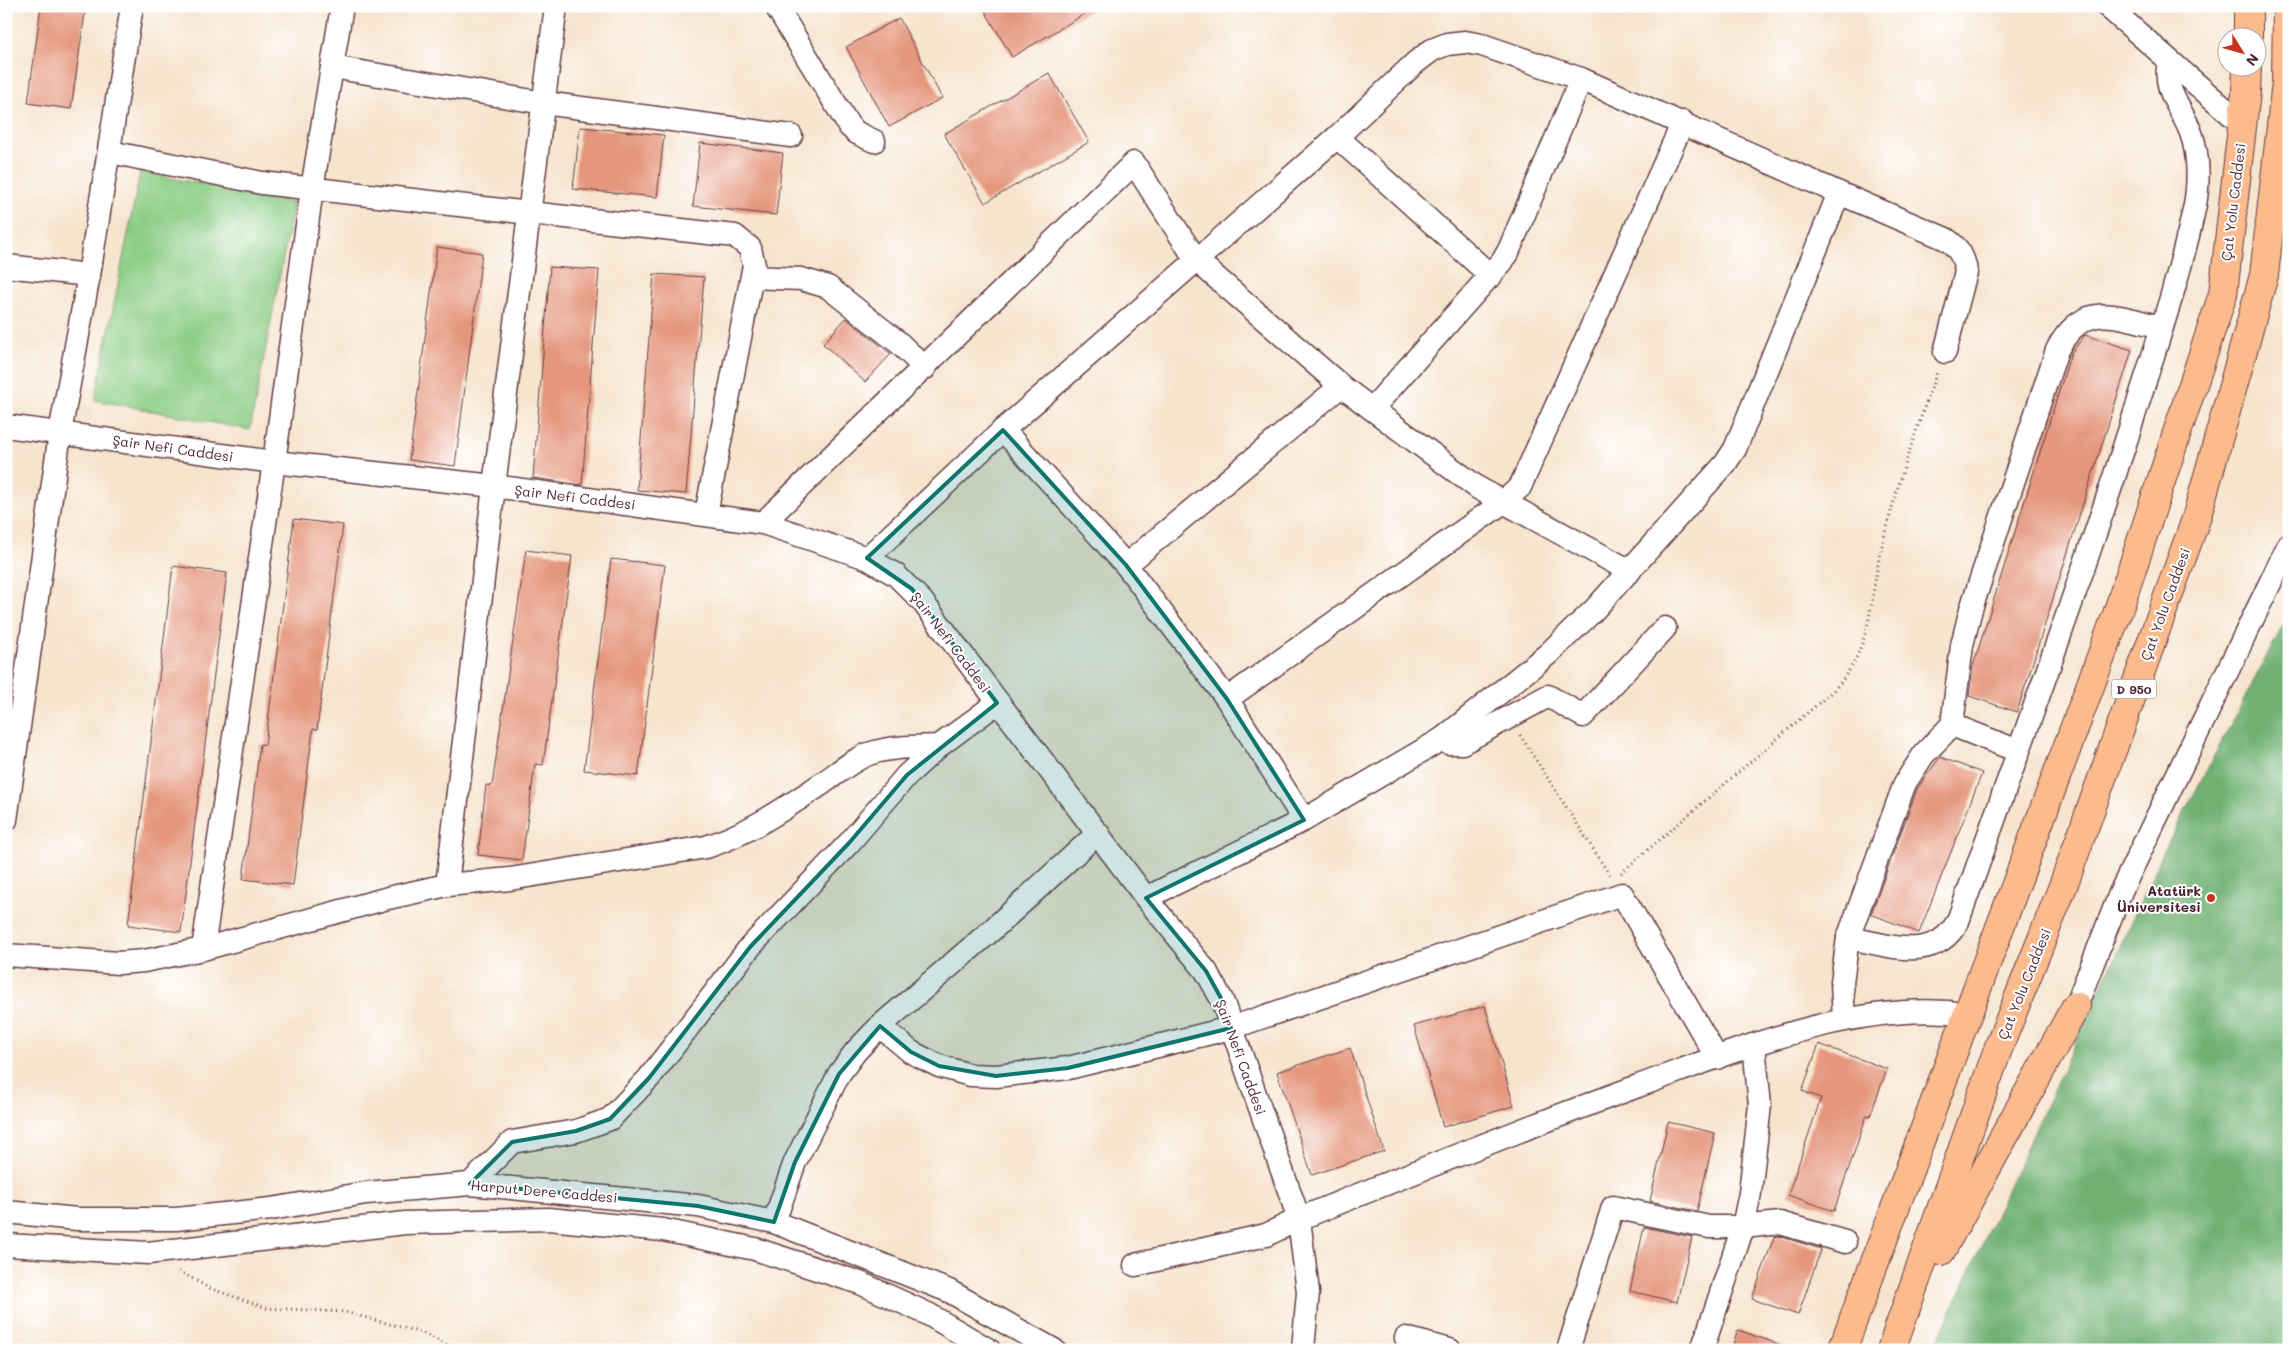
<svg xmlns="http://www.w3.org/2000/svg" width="2295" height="1356" viewBox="0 0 2295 1356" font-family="Mali,sans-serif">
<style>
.green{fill:#8bcc84;stroke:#6a7658}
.forest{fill:#70b072;stroke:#5d684e}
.building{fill:#e5977e}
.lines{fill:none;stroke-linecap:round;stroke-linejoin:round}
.minor-casing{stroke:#643d43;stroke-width:25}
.highway-casing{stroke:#643d43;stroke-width:30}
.path{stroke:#643d43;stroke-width:3;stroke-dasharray:1 4;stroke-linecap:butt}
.minor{stroke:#fff;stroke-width:22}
.highway{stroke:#fbbb8c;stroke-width:28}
.marked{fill:#0f766e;fill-opacity:0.2;stroke:#0f766e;stroke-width:4;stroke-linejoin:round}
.poi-dot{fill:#c8321e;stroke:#fff;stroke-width:2}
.labels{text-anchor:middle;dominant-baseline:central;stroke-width:4;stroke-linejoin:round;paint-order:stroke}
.shield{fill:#fff;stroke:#80626b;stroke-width:1}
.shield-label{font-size:12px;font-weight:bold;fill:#4a1f2b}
.street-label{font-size:14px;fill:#4a1f2b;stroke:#fff}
.poi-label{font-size:14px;font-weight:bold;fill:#4a1f2b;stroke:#fff;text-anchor:end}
</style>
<rect width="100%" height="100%" fill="#fff"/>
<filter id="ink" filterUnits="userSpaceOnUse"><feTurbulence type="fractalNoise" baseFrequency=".02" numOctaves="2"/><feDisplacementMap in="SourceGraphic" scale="10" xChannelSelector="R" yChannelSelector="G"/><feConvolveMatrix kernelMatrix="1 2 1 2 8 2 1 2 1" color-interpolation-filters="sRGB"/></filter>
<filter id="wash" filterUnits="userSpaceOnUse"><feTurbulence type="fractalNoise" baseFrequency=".0096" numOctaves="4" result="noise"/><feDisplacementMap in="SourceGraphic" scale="20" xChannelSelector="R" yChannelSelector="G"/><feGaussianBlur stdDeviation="1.12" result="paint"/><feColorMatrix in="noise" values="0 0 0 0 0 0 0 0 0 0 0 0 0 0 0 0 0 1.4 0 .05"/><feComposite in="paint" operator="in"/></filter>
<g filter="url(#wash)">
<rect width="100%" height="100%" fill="#f6e4cd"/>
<!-- green -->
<polygon class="green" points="140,172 294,202 250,430 95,400"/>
<!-- forest -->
<polygon class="forest" points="2289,614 2289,1350 1933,1350 2163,853"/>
<g id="blocks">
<!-- building -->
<g class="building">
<polygon points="41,6 86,6 71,109 28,103"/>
<polygon points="982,6 1098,6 1012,57"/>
<polygon points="899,18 942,98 889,127 846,47"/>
<polygon points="1049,73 1089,142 985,203 944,134"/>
<polygon points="580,127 664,135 657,197 573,189"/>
<polygon points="700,143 783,153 776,215 693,206"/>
<polygon points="437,247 482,253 455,466 409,460"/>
<polygon points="550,267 599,270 582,485 533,478"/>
<polygon points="654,274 704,277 686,494 637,490"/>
<polygon points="846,318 891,354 865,382 823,344"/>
<polygon points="2085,335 2132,350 2017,712 1969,696 1973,666 2071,353"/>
<polygon points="294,519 343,525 317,730 313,729 293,885 243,879 260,744 265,745"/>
<polygon points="526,550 572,556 543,765 535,764 522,860 478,855 486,785 492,786"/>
<polygon points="611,559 665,565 638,776 584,770"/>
<polygon points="173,566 227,573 181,932 128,925"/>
<polygon points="1940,757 1982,773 1919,933 1871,914 1917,789"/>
<polygon points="1485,1006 1514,1106 1443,1127 1414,1026"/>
<polygon points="1819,1044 1887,1069 1870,1116 1867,1115 1834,1211 1788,1195 1821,1098 1802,1091"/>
<polygon points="1350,1048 1384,1151 1312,1175 1277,1072"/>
<polygon points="1668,1122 1715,1133 1697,1211 1650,1201"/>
<polygon points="1644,1227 1692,1237 1677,1302 1630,1291"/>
<polygon points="1779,1236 1821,1249 1798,1315 1752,1299 1774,1237"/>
<polygon points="1738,1330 1787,1347 1787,1350 1731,1350"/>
</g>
</g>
</g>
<g filter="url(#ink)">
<use href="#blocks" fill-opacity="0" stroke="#643d43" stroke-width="1"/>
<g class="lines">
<defs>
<g id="minor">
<polyline points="776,6 849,126 857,133 874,141"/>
<polyline points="2107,6 2242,124"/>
<polyline points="332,67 544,103 791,136"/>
<polyline points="1337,137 1491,276"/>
<polyline points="110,152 262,183 735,236 750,248 754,265 706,514"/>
<path d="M1839,193L1946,239C1959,248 1964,257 1966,272L1945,352"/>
<polyline points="6,266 89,275"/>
<polyline points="752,277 801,279 828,287 899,343 925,368"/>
<polyline points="1372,409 1502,262 1509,250 1581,79"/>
<polyline points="6,426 274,462 494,486 763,523 867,558 896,575 922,601 1146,898 1206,971 1222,1000 1299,1219 1308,1292 1303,1350"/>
<polyline points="1003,430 1126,565"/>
<polyline points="763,523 1134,163 1196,260 1341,386 1478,488 1630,571"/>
<polyline points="867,558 1003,430 1337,137 1415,63 1432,50 1447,44 1465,42 1482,45 1581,79 1839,193 1735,449 1725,464 1594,610 1548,654 1442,739 1304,820 1146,898"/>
<polyline points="1227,699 1502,503 1520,487 1683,122"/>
<polyline points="1952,725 2018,751"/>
<polyline points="1442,739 1448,743 1462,743 1548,696 1583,716 1665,628"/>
<polyline points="6,820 60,433 89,275 132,6"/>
<polyline points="1304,820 1227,699 1126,565 1341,386"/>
<polyline points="447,885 494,486 556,6"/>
<path d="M1848,938C1887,944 1934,965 1958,921C2017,754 2079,588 2133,419C2154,351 2178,283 2193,214C2199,190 2200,157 2191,133C2182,108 2162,90 2169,62"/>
<polyline points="203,949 274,462 312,189 342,6"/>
<path d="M6,955L119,963L144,961L203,949L388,898L447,885L510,879L706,847C750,833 785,808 823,783C839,772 856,757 875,752C896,746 918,747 939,746"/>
<polyline points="2076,1006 2121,891 2289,544"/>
<path d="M1844,1020L1842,982L1848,938L1905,783L1924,754L1952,725L1962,645L1971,609L2057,350C2084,299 2116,317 2162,327"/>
<polyline points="880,1026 911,1052 939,1066 970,1075 996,1076 1068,1068 1231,1028 1622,894 1717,1058"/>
<polyline points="470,1184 512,1142 576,1131 610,1119 649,1078 750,947 849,843 907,775 939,746 997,703"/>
<polyline points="6,1212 77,1219 176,1219 271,1209 366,1193 470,1184 698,1206 774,1222 949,1291 1054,1350"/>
<polyline points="774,1222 795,1162 839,1074 856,1051 880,1026 993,929 1098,833"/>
<polyline points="6,1245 148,1253 405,1223 548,1219 663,1230 755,1249 860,1283 928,1314 989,1350"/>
<path d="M1135,1265L1266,1235L1299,1219C1412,1173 1524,1128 1638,1086C1738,1050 1859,999 1967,1014"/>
<polyline points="1406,1338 1450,1350"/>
<polyline points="1568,1350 1613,1207 1709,1227 1743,1227 1780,1223 1845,1242"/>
<polyline points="1702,1350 1743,1227 1750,1193 1760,1105 1754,1046"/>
</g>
<g id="highway">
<polyline points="2248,38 2248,6"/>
<polyline points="1941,1251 2076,1006"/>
<polyline points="1842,1350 2117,614 2223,294 2246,92 2247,68"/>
<polyline points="1891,1350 1998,1049 2063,886 2196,519 2264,275 2286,82 2287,6"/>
</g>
</defs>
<!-- minor casing -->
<use href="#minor" class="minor-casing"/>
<!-- highway casing -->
<use href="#highway" class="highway-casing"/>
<!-- path -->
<g class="path">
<polyline points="1520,735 1611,877"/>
<path d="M1621,873L1834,690C1876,644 1868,598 1883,542C1897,484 1917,428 1937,372"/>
<polyline points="179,1271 209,1288 267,1308 345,1312 423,1333 458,1350"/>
</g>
<!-- minor -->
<use href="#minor" class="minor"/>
<!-- highway -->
<use href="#highway" class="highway"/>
</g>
</g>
<!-- marked area -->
<path class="marked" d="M1003,430L1126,565L1227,699L1304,820L1146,898L1206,971L1222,1000L1231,1028L1068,1068L996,1076L939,1066L911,1052L880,1026L839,1074L795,1162L774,1222L698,1206L470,1184L512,1142L576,1131L610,1119L649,1078L750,947L849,843L907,775L997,703L912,589L867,558Z"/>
<!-- markers -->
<circle class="poi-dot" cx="2211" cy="898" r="5"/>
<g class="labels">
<!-- shield labels -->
<rect class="shield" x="2111.5" y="679.5" width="45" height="19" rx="4"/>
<g class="shield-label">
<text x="2134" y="689">D 950</text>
</g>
<!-- street labels -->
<g class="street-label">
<text transform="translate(2233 202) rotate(-83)">Çat Yolu Caddesi</text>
<text transform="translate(173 448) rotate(8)">Şair Nefi Caddesi</text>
<text transform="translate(575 497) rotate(7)">Şair Nefi Caddesi</text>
<text transform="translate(2165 604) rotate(-70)">Çat Yolu Caddesi</text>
<text transform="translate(951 642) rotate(53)">Şair Nefi Caddesi</text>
<text transform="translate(2024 984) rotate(-68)">Çat Yolu Caddesi</text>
<text transform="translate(1241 1057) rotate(70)">Şair Nefi Caddesi</text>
<text transform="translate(544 1191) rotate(5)">Harput Dere Caddesi</text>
</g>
<!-- poi labels -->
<g class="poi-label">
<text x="2201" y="890">Atatürk<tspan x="2201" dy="16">Üniversitesi</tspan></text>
</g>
</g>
<!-- margin -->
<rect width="2295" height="1356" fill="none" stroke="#fff" stroke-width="25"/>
<!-- north arrow -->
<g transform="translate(2242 52) rotate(127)"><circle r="24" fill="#ffffff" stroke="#b7a5aa"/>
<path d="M0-4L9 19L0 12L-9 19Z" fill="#c8321e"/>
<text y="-8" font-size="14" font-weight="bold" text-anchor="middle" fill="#4a1f2b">N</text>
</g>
</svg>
